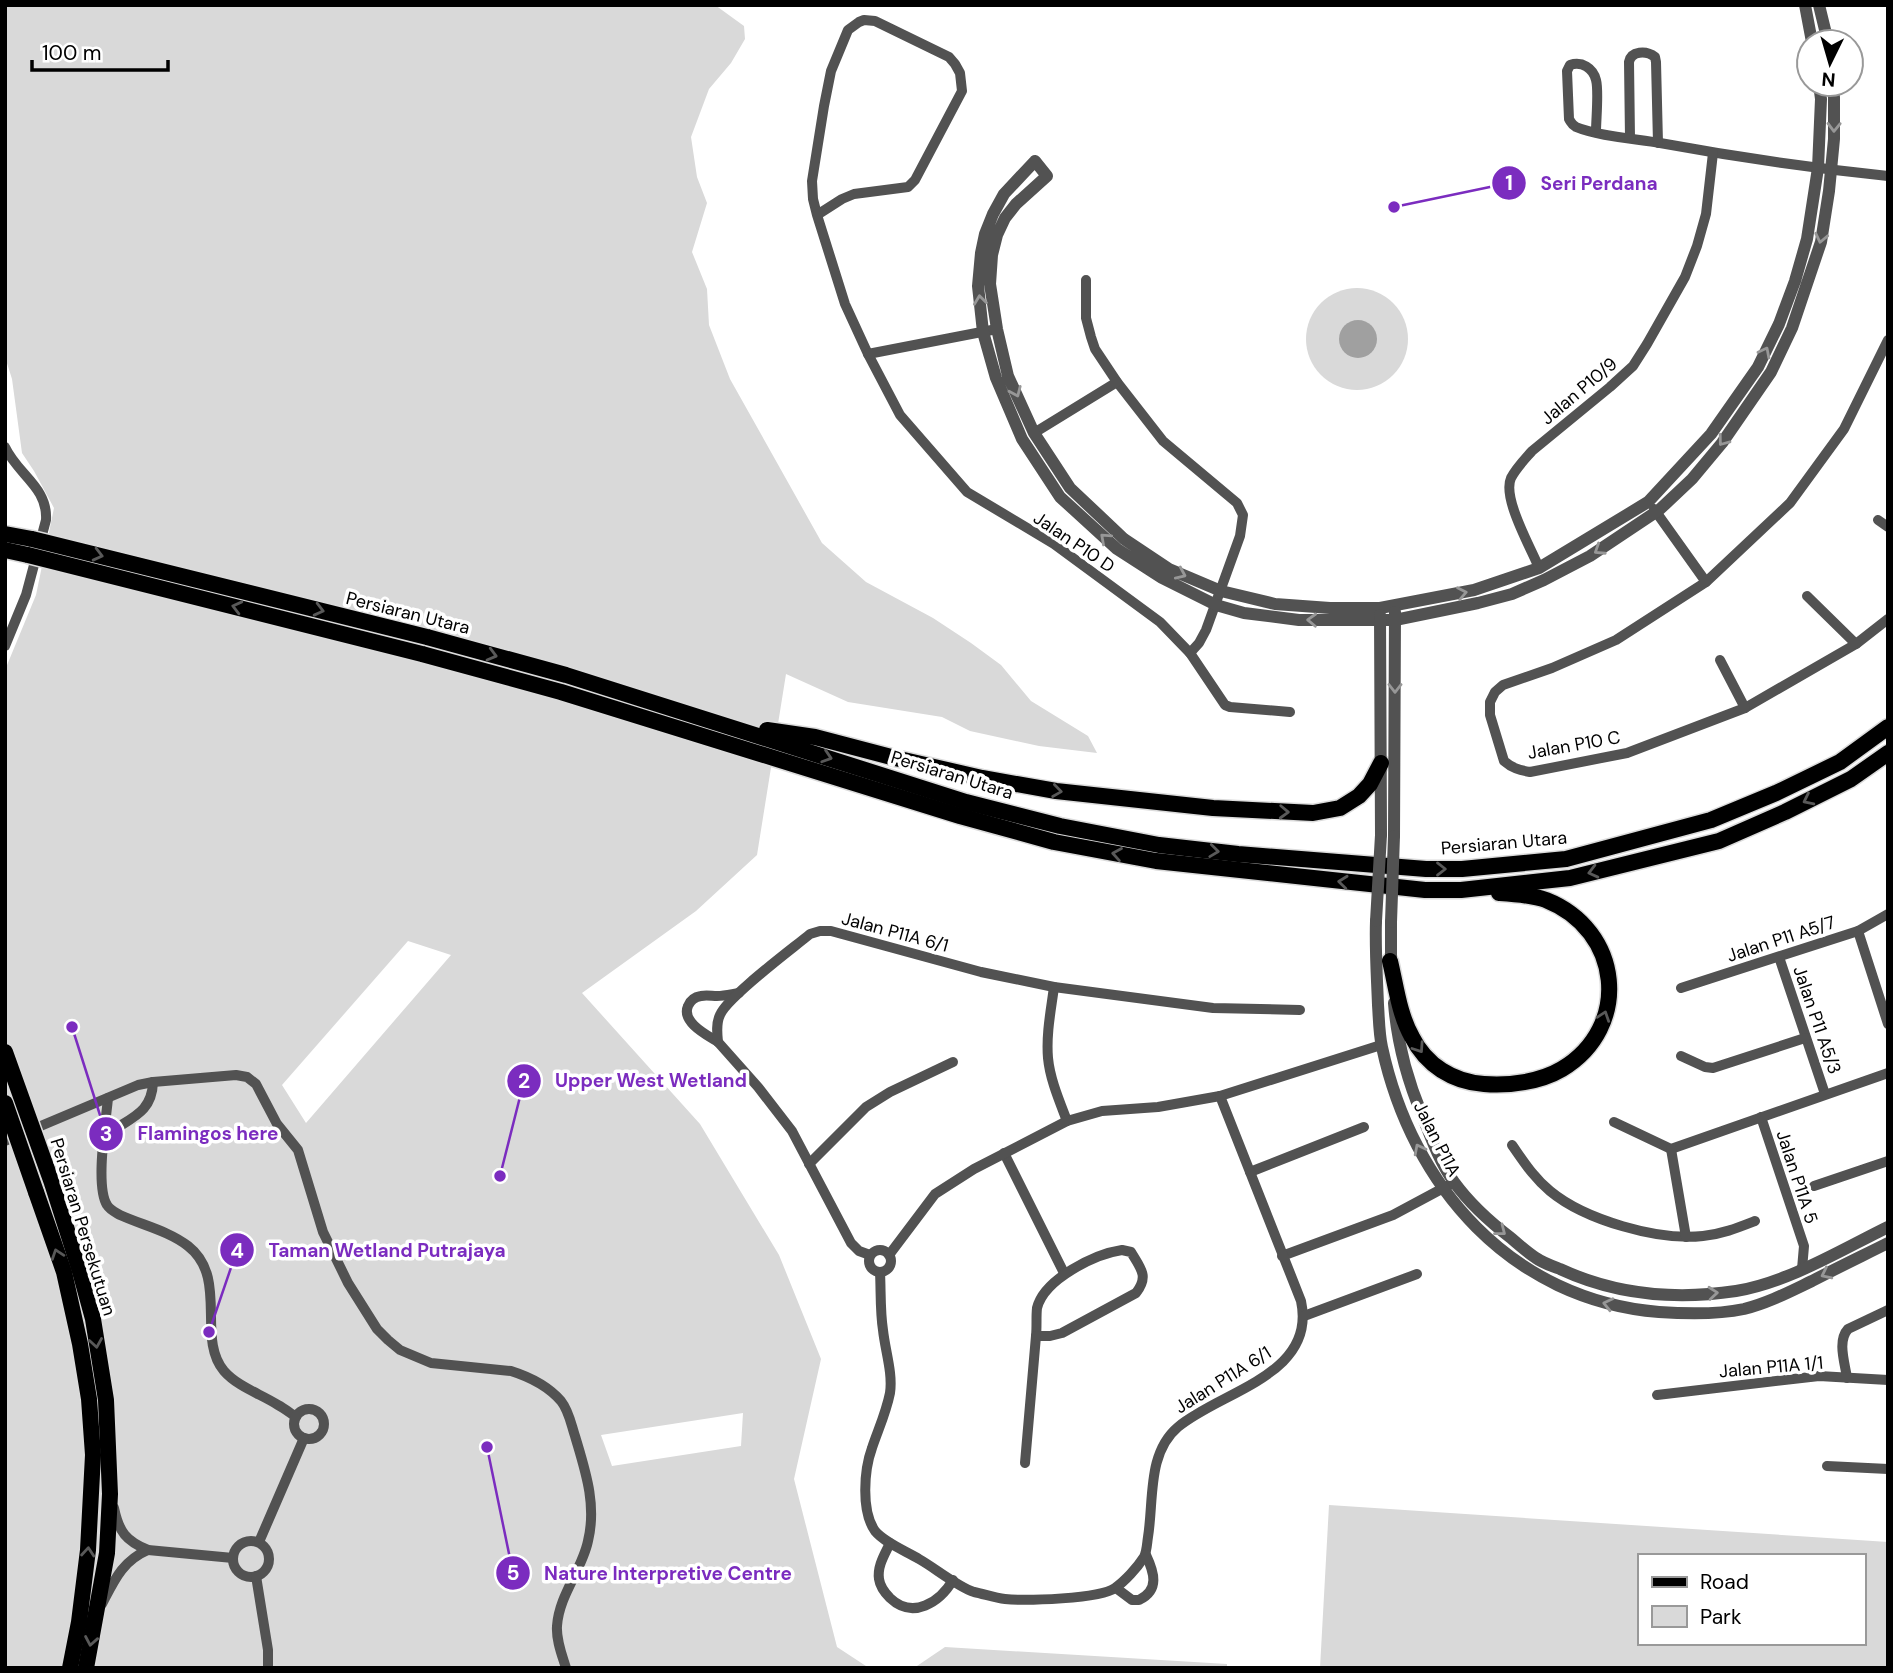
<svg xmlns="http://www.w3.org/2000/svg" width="1893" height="1673" viewBox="0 0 1893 1673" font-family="'DM Sans',sans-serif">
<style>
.green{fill:#d9d9d9;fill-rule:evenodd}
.water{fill:#a0a0a0}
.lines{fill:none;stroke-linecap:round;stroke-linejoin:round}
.primary-casing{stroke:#dbdbdb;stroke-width:19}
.minor{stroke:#525252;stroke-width:10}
.tertiary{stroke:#525252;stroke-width:12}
.primary{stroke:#000;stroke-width:16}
.primary-bridge-casing{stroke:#dbdbdb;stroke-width:19;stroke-linecap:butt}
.tertiary-bridge{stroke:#525252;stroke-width:12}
.primary-bridge{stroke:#000;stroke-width:16}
.oneway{stroke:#979797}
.oneway2{stroke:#595959}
.labels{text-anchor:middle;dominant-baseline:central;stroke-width:7;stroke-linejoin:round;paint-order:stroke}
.street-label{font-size:18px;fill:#000;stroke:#fff}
.leader{fill:none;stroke:#7b2cbf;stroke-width:2.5}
.callout-dot{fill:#7b2cbf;stroke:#fff;stroke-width:2.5}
.mark-label{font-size:21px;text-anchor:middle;font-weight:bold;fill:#fff}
.callout-label{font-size:19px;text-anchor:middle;font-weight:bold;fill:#7b2cbf;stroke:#fff;stroke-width:7;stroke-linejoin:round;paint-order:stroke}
</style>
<rect width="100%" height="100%" fill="#fff"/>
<!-- green -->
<g class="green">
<path d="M5,5H715L744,26L745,39L731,63L709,89L691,137L697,177L707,203L692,252L707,289L709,325L730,379L822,543L866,582L933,618L971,643L1001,665L1031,701L1088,736L1097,753L1039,746L970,731L942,717L848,702L786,674L757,855L696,911L582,993L700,1124L779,1255L821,1359L794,1479L837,1647L869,1668H5V670L36,595L54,508L34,471L22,453L12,379L5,357ZM408,941L451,955L306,1123L282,1085ZM743,1413L741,1446L612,1466L601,1435Z"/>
<circle cx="1357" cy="339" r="51"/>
<path d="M1329,1505L1888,1542V1668H1320ZM1639,1556H1863V1643H1639Z"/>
<polygon points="945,1647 1227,1664 1227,1668 914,1668"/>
</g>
<!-- water -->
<circle class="water" cx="1358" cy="339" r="19"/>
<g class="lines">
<defs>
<g id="primary">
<polyline points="5,534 32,539"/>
<polyline points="5,550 28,555"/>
<polyline points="427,637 566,675 966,802 1060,826 1159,845 1238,854 1426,869 1462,869 1566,859 1711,820 1776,793 1840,762 1888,727"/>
<polyline points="422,654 561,692 960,816 1054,842 1156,861 1425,890 1461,890 1570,878 1719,841 1785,812 1851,779 1888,753"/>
<polyline points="767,730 815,737 895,758 982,778 1056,791 1213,808 1313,813 1340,808 1359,796 1370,784 1381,763"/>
<path d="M1390,961C1396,986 1399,1014 1412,1037C1426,1065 1453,1082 1484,1084C1509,1086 1540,1082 1562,1069C1632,1027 1622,930 1546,900C1532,895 1515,894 1499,893"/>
<polyline points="52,1183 79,1268 93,1319 106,1400 110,1494 107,1553 86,1668"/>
<polyline points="36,1192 64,1272 80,1344 89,1399 93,1455 88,1550 79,1622 70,1668"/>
</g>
</defs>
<!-- primary casing -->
<use href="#primary" class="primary-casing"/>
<!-- minor -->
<g class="minor">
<path d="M1596,132C1596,119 1599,91 1596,80C1593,68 1582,61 1570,65L1567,71L1569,119C1572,124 1571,124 1576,127C1597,136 1637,139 1660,143C1736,157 1811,168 1888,176"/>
<path d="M1630,138L1629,62C1631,51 1646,50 1655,57L1656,62L1658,143"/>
<polyline points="817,215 842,199 854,194 908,187 915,180 962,91 960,73 955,64 949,57 875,21 864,20 859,22 848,30 831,71 824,106 812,181 813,199 817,215 845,304 868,354 900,415 967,492 1054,544 1160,622 1190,653 1225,705 1230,707 1290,712"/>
<polyline points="1086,280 1086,318 1091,337 1095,349 1117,382 1163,441 1237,503 1243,515 1240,536 1206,630 1199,643 1190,653"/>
<path d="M1888,340L1844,429L1790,503L1706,582L1616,640L1552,668L1503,685L1495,692L1490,702V715L1504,761C1512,768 1519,770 1530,772L1627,753L1745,708L1856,644L1888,619"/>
<polyline points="868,354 997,329"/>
<polyline points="1034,433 1117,382"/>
<path d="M5,447C18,475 48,487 46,520L26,595L5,646"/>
<polyline points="1654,509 1706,582"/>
<polyline points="1878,520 1888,527"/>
<path d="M1539,568C1531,548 1502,498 1511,478C1516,468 1525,459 1532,451L1610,387L1633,366L1647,344L1685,277L1697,246L1706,214L1713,153"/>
<polyline points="1807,596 1856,644"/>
<polyline points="1720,660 1745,708"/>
<polyline points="1858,931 1888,1024"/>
<polyline points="1779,957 1825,1094"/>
<path d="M1054,987C1051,1010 1046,1034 1048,1058C1050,1079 1059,1100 1067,1121"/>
<polyline points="1681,988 1858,931 1888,914"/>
<path d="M718,1042C707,1035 681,1022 688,1006C690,1001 695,997 701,996C706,995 712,996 717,996C725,996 732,994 739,993"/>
<polyline points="1681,1056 1705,1067 1713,1068 1805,1038"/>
<path d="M108,1098C106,1121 95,1186 107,1205C110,1210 115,1212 120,1215C142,1225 169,1231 188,1246C229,1278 196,1338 224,1371C238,1387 261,1394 278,1405C284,1408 290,1413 296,1417"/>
<polyline points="1761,1117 1804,1246 1802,1269"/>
<polyline points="1614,1122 1671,1149 1888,1073"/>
<path d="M105,1136C128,1118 152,1115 153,1082"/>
<path d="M5,1141L138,1085L153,1082L236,1075L247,1077L256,1084L277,1124L298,1150L323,1232L348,1283L377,1329L388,1340L400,1350L431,1363L511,1371C530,1377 548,1386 561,1401C569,1411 571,1424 575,1436C585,1470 597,1504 588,1541C582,1570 559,1595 557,1626C556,1640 562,1655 566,1668"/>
<path d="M1512,1145C1524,1162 1534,1178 1550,1191C1585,1220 1658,1241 1703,1236C1722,1234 1737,1228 1755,1221"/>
<polyline points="1671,1149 1686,1237"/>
<polyline points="1004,1153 1064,1273"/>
<polyline points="809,1164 866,1107 890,1092 953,1062"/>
<polyline points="1250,1172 1364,1127"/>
<polyline points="1814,1186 1888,1161"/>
<path d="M1122,1250L1131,1252C1141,1269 1149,1276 1136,1293L1062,1333L1050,1336H1036C1037,1327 1036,1317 1037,1308C1044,1279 1095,1254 1122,1250Z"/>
<circle cx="880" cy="1261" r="11"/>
<path d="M870,1255L859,1251L851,1243L792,1131L758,1087L718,1042C717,1033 716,1023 720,1015C727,997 792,949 810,934L820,931H831L981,972L1054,987L1213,1008L1300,1010"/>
<polyline points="889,1255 935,1194 974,1169 1067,1121 1102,1111 1158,1107 1220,1096 1381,1045"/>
<polyline points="1282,1256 1393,1215 1449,1185"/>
<path d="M880,1272C881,1291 880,1311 883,1330C885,1350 893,1373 890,1393C886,1413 878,1430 872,1448C864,1470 861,1511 875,1531C885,1543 906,1551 919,1559C935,1568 958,1587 974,1592C984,1594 995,1598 1005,1599C1025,1601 1100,1599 1115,1588C1125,1581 1137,1568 1144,1557C1147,1551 1147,1543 1148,1537C1154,1500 1147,1453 1178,1427C1221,1391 1317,1375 1301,1301L1220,1096"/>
<polyline points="1304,1316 1417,1274"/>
<path d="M1847,1378C1845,1363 1837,1341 1848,1329L1888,1310"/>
<polyline points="1657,1395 1819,1376 1888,1380"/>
<circle cx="309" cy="1424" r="15"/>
<polyline points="1025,1463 1036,1336"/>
<polyline points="1827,1466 1888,1469"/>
<path d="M114,1508C119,1532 126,1541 148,1550L233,1558"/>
<circle cx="251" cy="1559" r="18"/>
<polyline points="259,1542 304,1438"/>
<path d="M890,1543C885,1554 877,1566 879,1579C880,1586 885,1593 890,1598C913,1620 940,1602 953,1580"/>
<polyline points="256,1576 268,1650 268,1668"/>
<path d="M1116,1588L1132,1600H1139C1160,1590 1154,1572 1146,1555"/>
<path d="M102,1604C114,1581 122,1561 148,1550"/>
</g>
<!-- tertiary -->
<g class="tertiary">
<polyline points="1805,5 1812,42"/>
<polyline points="1819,5 1828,42"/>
<polyline points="1819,84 1821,99 1818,168 1807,239 1795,281 1779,324 1758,367 1711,434 1648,502 1539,568 1474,590 1380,608 1330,608 1275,604 1221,591 1169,569 1124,539 1070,488 1034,433 1008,376 997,329 990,284 992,255 997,235 1005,218 1016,204 1047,176 1035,161 1004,194 993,214 985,234 981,253 978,286 983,332 996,378 1022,439 1060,497 1117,549 1162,578 1216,605 1244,613 1299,620 1395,620 1478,603 1512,594 1544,580 1590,556 1659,510 1692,479 1722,443 1771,372 1792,328 1821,242 1829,191 1834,139 1834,98 1833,84"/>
<polyline points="1380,615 1381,835"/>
<polyline points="1394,836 1395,612"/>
<path d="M1376,921C1375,949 1377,977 1378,1005C1379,1019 1379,1034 1382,1047C1412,1187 1512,1300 1659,1312C1687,1314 1716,1315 1744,1309C1768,1303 1789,1292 1812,1281C1837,1268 1862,1256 1888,1243"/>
<polyline points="1391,922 1391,971"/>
<path d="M1394,1003C1397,1042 1407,1079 1422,1115C1431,1138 1440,1163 1454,1182C1470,1204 1490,1222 1511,1238C1519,1245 1527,1252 1536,1258C1543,1263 1552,1266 1560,1269C1616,1295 1676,1300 1736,1291C1789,1282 1841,1250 1888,1227"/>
</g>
<!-- primary -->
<use href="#primary" class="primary"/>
<defs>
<g id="primary-bridge">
<polyline points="32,539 427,637"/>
<polyline points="28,555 422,654"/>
<polyline points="5,1052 52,1183"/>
<polyline points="5,1103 36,1192"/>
</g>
</defs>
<!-- primary-bridge casing -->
<use href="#primary-bridge" class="primary-bridge-casing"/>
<!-- tertiary-bridge -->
<g class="tertiary-bridge">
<polyline points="1376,921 1381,835"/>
<polyline points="1391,922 1394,836"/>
</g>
<!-- primary-bridge -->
<use href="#primary-bridge" class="primary-bridge"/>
</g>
<!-- one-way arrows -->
<defs><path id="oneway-chevron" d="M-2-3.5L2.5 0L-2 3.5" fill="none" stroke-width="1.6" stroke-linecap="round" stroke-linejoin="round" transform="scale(1.75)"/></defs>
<g class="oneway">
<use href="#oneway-chevron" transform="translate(1834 127) rotate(91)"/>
<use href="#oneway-chevron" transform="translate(1821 238) rotate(102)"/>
<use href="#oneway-chevron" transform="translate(980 300) rotate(-97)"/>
<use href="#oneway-chevron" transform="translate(1765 352) rotate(-63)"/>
<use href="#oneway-chevron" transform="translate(1016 392) rotate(66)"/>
<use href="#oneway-chevron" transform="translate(1723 441) rotate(127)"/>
<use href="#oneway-chevron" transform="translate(1105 538) rotate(-138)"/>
<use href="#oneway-chevron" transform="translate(1599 550) rotate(147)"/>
<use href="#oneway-chevron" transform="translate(1181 574) rotate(24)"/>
<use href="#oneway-chevron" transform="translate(1462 593) rotate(-11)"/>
<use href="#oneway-chevron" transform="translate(1312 620) rotate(-178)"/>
<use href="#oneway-chevron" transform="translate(1395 688) rotate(90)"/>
<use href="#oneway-chevron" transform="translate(1419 1149) rotate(-117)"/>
<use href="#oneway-chevron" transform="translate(1501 1231) rotate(38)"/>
<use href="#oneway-chevron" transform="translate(1826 1274) rotate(154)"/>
<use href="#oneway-chevron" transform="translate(1713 1293) rotate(-5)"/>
<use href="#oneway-chevron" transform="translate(1608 1304) rotate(-167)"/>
</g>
<g class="oneway2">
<use href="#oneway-chevron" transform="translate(98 555) rotate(14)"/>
<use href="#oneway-chevron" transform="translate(237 607) rotate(-166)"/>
<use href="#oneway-chevron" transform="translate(319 610) rotate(14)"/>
<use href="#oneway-chevron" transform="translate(492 655) rotate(15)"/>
<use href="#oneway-chevron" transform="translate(827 757) rotate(18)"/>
<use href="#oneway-chevron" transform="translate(1057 791) rotate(8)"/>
<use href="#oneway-chevron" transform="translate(1808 800) rotate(154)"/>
<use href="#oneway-chevron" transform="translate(1284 812) rotate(2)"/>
<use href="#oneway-chevron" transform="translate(1214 851) rotate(7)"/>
<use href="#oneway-chevron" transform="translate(1117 854) rotate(-170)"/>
<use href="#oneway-chevron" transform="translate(1441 869)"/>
<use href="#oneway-chevron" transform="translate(1593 872) rotate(166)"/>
<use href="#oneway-chevron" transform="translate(1343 882) rotate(-174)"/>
<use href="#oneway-chevron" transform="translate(1604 1016) rotate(-71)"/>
<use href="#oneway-chevron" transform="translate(1419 1048) rotate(56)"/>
<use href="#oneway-chevron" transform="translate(57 1254) rotate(-109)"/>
<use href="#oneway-chevron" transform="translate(96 1343) rotate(81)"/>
<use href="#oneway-chevron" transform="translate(88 1552) rotate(-85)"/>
<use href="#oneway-chevron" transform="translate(91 1641) rotate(100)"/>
</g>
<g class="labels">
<!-- street labels -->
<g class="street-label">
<text transform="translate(1579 391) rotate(-40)">Jalan P10/9</text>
<text transform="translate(1074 542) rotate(34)">Jalan P10 D</text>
<text transform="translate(408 613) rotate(14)">Persiaran Utara</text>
<text transform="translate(1574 745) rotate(-10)">Jalan P10 C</text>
<text transform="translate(952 775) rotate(17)">Persiaran Utara</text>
<text transform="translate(1504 843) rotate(-5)">Persiaran Utara</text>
<text transform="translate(895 932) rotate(15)">Jalan P11A 6/1</text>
<text transform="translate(1781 939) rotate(-18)">Jalan P11 A5/7</text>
<text transform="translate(1817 1020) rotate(71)">Jalan P11 A5/3</text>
<text transform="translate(1437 1139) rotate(63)">Jalan P11A</text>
<text transform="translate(1797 1177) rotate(72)">Jalan P11A 5</text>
<text transform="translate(83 1227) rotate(73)">Persiaran Persekutuan</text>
<text transform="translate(1771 1367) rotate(-5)">Jalan P11A 1/1</text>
<text transform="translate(1223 1380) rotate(-32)">Jalan P11A 6/1</text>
</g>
</g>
<!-- callouts -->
<path class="leader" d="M1394 207L1509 183M500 1176L524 1081M72 1027L106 1134M209 1332L237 1250M487 1447L513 1573"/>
<g class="callout-dot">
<circle cx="1394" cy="207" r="7"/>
<circle cx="500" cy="1176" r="7"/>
<circle cx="72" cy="1027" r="7"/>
<circle cx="209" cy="1332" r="7"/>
<circle cx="487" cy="1447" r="7"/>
<circle cx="1509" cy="183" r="18"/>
<circle cx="524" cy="1081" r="18"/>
<circle cx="106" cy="1134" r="18"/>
<circle cx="237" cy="1250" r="18"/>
<circle cx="513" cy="1573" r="18"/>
</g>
<g class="mark-label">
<text x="1509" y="190">1</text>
<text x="524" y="1088">2</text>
<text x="106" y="1141">3</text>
<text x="237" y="1258">4</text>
<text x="513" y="1580">5</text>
</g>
<g class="callout-label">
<text x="1599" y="190">Seri Perdana</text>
<text x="651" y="1087">Upper West Wetland</text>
<text x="208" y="1140">Flamingos here</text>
<text x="387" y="1257">Taman Wetland Putrajaya</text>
<text x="668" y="1580">Nature Interpretive Centre</text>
</g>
<!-- border -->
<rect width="1893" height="1673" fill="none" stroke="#000000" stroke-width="14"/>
<!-- legend -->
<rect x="1638" y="1554" width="228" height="91" fill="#ffffff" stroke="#999999" stroke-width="2"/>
<rect x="1652" y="1577" width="35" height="10" fill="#000000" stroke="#999999" stroke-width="2"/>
<text x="1700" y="1589" font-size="21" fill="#000000">Road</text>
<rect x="1652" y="1606" width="35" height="21" fill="#d9d9d9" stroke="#999999" stroke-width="2"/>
<text x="1700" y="1624" font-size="21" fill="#000000">Park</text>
<!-- north arrow -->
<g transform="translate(1830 63) rotate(185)"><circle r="33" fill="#ffffff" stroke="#999999" stroke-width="2"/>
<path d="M0-5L12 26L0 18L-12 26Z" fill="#000000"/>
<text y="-10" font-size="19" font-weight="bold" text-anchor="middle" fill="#000000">N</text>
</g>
<!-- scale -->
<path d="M32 60v10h136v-10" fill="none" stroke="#000000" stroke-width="3.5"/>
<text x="42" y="60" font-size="21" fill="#000000" stroke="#ffffff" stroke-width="5" paint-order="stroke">100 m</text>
</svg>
